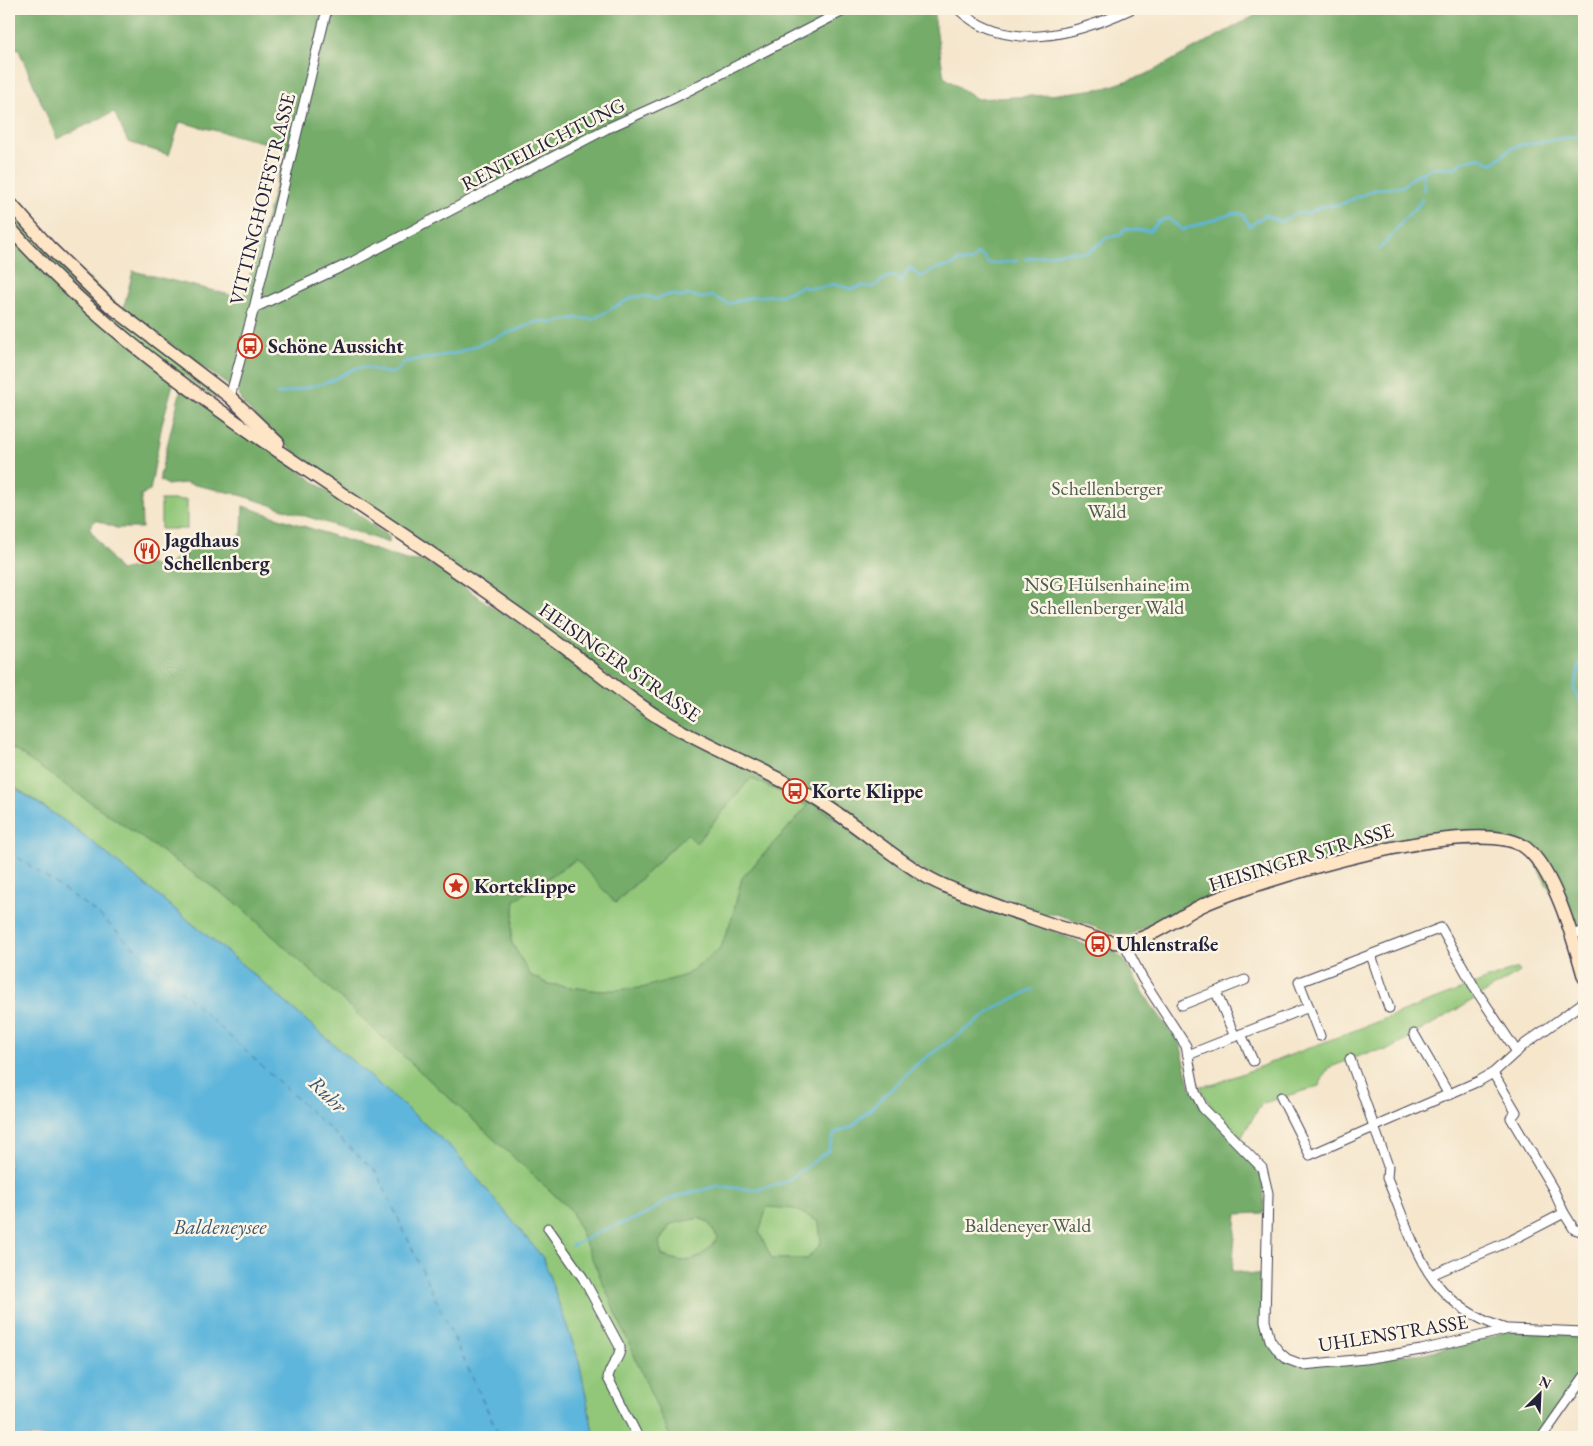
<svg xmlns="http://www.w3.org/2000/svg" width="1593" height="1446" viewBox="0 0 1593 1446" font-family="'EB Garamond',serif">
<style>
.green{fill:#92c779;stroke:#5a745a}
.forest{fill:#75ac69;stroke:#4c6752;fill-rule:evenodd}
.water{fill:#5fb6dc;stroke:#406c8c}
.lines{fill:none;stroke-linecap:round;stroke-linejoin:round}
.stream{stroke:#5fb6dc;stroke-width:2.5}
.ferry{stroke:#375673;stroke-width:1;stroke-dasharray:6 5;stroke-linecap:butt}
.minor-casing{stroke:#423f51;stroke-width:11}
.secondary-casing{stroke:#423f51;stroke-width:15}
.minor{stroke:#fff;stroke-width:9}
.secondary{stroke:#fde5c5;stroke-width:12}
.labels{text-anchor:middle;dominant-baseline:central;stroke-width:5;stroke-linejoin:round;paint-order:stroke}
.street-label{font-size:20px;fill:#22223b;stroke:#fcf5e5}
.poi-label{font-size:20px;font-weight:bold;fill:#22223b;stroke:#fcf5e5;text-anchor:start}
.park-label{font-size:20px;fill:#495c51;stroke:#fcf5e5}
.water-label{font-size:21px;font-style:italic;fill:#375673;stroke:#fcf5e5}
</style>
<rect width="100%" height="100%" fill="#fcf5e5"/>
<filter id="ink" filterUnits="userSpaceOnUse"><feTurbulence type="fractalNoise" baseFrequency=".02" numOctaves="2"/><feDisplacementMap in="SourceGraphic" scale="10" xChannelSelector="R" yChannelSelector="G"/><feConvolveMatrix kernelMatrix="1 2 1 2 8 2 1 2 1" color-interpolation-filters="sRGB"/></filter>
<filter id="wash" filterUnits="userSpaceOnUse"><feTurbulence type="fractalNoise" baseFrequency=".0096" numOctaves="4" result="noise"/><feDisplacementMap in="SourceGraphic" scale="20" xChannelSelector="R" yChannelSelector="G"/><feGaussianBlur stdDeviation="1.12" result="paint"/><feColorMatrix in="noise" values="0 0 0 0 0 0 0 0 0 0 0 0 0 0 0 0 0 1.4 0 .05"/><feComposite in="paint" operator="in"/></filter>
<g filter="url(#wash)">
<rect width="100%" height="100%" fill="#f5e6cc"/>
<!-- green -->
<g class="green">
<polygon points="9,207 217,394 217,400 91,306 9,221"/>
<rect x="161" y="500" width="26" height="29"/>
<polygon points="9,746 239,905 571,1210 670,1437 594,1437 579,1361 543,1258 454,1150 237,960 76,829 9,783"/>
<polygon points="751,778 808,806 742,878 732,918 721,947 686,975 642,988 600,991 548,984 530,975 511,941 515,900 577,859 616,903 687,834 696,843"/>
<path d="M1517,968L1520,972L1388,1050L1370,1052L1328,1068L1319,1086L1261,1104L1241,1138C1223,1122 1209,1109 1200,1086L1215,1084Z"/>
<polygon points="767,1206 795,1209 819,1222 821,1244 807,1259 772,1259 759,1232"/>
<path d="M698,1218L708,1222L718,1238C699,1261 690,1266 662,1255L659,1242L671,1224Z"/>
</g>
<!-- forest -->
<g class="forest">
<polygon points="9,9 933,9 944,77 977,99 1050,95 1105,88 1147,74 1267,9 1584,9 1584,930 1573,934 1526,846 1419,840 1207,898 1129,935 1112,933 1056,914 1038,915 935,878 664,715 303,460 249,410 241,401 239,393 123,310 133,271 243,298 287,148 180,122 169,155 128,142 114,112 57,139 18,48 9,51"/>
<path d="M9,232L172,379L173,384L162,424L150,491L141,495L142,528H116L96,520L89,528L120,571L139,567V565L172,564V561L199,547L231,543L242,533L243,506L406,560L422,561L436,567L501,613L511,617L646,714L814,804L898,864L1083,944L1115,951L1123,959L1150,1003L1180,1043L1191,1089L1258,1170L1264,1182V1213L1237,1214L1232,1271L1262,1275L1266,1332L1295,1365L1424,1353L1477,1341L1507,1331L1584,1334V1375L1541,1437H670L571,1210L239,905L9,746ZM751,778L808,806L742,878L732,918L721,947L686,975L642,988L600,991L548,984L530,975L511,941L515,900L576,859L615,903L687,834L696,843ZM767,1207L795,1209L819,1222L821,1244L807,1259H772L759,1232ZM699,1218L708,1222L718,1238C699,1261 690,1266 662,1256L659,1242L671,1224Z"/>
<polygon points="181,389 289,463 389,537 389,543 237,494 186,483 167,485 160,480 160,475"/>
</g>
<!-- water -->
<polygon class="water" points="9,784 76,829 237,960 454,1150 543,1258 579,1361 594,1437 9,1437"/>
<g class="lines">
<!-- stream -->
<g class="stream">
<polyline points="1423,172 1424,190"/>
<path d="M1379,249C1390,241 1395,230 1404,219C1411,212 1418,208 1422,199"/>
<polyline points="1025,259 1072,251 1087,253 1108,237 1121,235 1124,229 1150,231 1158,222 1168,218 1182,230 1234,213 1242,214 1250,226 1265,215 1280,222 1296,213 1309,213 1320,207 1341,204 1377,189 1401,187 1416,175 1436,167 1455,168 1464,161 1480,157 1490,163 1494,163 1510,149 1521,145 1584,135"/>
<path d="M277,394C282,394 329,382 333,380C347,373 355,364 372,369C386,373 395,378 404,362L457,353L539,321L553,323L576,318L593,319L633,297L647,296L655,299L671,294L682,297L689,295L703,298L712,296L728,304L752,297L781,295L803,286L806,288L824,287L833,284L852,289L862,286L873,287L887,277L897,276L899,282L901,281L909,268H911L920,277L938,268L953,266L958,261L971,262L978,254L984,257L988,264L1017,261"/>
<polyline points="1581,705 1574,689 1580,663 1584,657"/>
<polyline points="572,1246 603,1230 643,1216 671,1198 717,1186 757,1190 786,1182 828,1151 835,1133 853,1126 917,1064 999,1006 1033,989"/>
</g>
<!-- ferry -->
<polyline class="ferry" points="9,851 97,913 377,1173 500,1437"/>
</g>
</g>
<g filter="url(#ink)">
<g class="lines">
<defs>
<g id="minor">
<path d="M958,9C1007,55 1077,34 1131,9"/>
<polyline points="254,308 354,261 606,129 672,99 847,9"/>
<polyline points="230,397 254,308 327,9"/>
<polyline points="1572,935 1584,931"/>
<polyline points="1124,943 1142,978 1186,1046 1195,1092 1203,1108 1262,1168 1268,1193 1265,1321 1270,1340 1279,1352 1287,1359 1303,1365 1365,1359 1421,1350 1509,1329 1584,1332"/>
<polyline points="1371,955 1389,1008"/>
<polyline points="1216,992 1235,1037"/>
<polyline points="1182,1005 1245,980"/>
<polyline points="1241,1034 1253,1061"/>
<polyline points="1414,1034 1449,1095"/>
<polyline points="1320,1036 1299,982 1441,928 1476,990 1517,1052"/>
<polyline points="1188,1055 1309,1007"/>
<path d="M1350,1059L1388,1166L1387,1178C1417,1249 1425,1303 1506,1329"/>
<polyline points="1493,1073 1516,1112 1511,1118 1553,1189 1564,1213"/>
<polyline points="1281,1097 1310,1155 1479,1081 1493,1073 1525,1044 1584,1002"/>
<path d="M548,1228L583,1278L620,1347C621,1358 609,1366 608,1378L638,1437"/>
<polyline points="1431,1275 1512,1240 1564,1213 1574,1229 1584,1232"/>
<polyline points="1542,1437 1584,1377"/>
</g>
<g id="secondary">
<polyline points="9,202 49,247 109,305 230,397 278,443"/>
<path d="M9,227C129,364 290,456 439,559C481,588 523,617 564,647C597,672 629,699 664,721C713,751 768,770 817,800C855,823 888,854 927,877C951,891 980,899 1006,909C1031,917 1054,926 1079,933C1093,938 1111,944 1126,942C1151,939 1180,916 1203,905C1256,881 1480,811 1526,848C1555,871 1574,942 1584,977"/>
</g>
</defs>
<!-- minor casing -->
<use href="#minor" class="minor-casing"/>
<!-- secondary casing -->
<use href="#secondary" class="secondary-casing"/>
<!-- minor -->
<use href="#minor" class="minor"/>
<!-- secondary -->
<use href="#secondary" class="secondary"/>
</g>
</g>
<!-- icons -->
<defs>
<symbol id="bus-ring" viewBox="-11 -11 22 22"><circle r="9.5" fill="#fcf5e5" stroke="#c8321e" stroke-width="1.5"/><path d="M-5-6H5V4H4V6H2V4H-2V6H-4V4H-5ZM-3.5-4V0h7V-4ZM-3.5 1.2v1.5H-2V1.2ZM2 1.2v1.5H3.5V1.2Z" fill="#c8321e"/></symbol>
<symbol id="restaurant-ring" viewBox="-11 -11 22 22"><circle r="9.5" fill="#fcf5e5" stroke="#c8321e" stroke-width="1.5"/><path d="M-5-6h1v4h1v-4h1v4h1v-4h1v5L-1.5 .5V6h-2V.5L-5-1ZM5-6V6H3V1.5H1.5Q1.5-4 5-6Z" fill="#c8321e"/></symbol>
<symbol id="sight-ring" viewBox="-11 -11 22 22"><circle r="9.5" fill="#fcf5e5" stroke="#c8321e" stroke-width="1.5"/><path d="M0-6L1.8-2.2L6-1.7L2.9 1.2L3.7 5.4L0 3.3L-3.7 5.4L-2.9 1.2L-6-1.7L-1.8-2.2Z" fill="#c8321e"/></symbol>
</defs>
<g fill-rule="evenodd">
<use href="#bus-ring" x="236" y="332" width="28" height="28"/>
<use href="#restaurant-ring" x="133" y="537" width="28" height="28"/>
<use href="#bus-ring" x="781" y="777" width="28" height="28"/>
<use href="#sight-ring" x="442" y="872" width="28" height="28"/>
<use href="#bus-ring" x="1084" y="930" width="28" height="28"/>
</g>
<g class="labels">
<!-- street labels -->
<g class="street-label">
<text transform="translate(543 144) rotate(-27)">RENTEILICHTUNG</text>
<text transform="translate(262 199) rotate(-76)">VITTINGHOFFSTRASSE</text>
<text transform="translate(620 662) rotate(35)">HEISINGER STRASSE</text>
<text transform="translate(1301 857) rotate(-17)">HEISINGER STRASSE</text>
<text transform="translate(1393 1333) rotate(-9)">UHLENSTRASSE</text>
</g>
<!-- poi labels -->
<g class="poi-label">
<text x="268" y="346">Schöne Aussicht</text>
<text x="164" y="540">Jagdhaus<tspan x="164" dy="23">Schellenberg</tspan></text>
<text x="812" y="791">Korte Klippe</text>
<text x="474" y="886">Korteklippe</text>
<text x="1116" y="944">Uhlenstraße</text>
</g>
<!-- park labels -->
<g class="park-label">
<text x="1107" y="488">Schellenberger<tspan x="1107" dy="23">Wald</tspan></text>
<text x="1107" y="584">NSG Hülsenhaine im<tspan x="1107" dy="23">Schellenberger Wald</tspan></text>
<text x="1028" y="1225">Baldeneyer Wald</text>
</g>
<!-- water labels -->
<g class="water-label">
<text transform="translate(328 1094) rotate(44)">Ruhr</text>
<text x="220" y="1226">Baldeneysee</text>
</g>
</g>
<!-- margin -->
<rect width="1593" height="1446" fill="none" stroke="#fcf5e5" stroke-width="30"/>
<!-- north arrow -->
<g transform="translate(1540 1394) rotate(24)" stroke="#fcf5e5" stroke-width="4" paint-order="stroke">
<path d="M0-4L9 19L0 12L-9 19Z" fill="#22223b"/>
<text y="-8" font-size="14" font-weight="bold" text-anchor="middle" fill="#22223b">N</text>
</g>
</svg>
